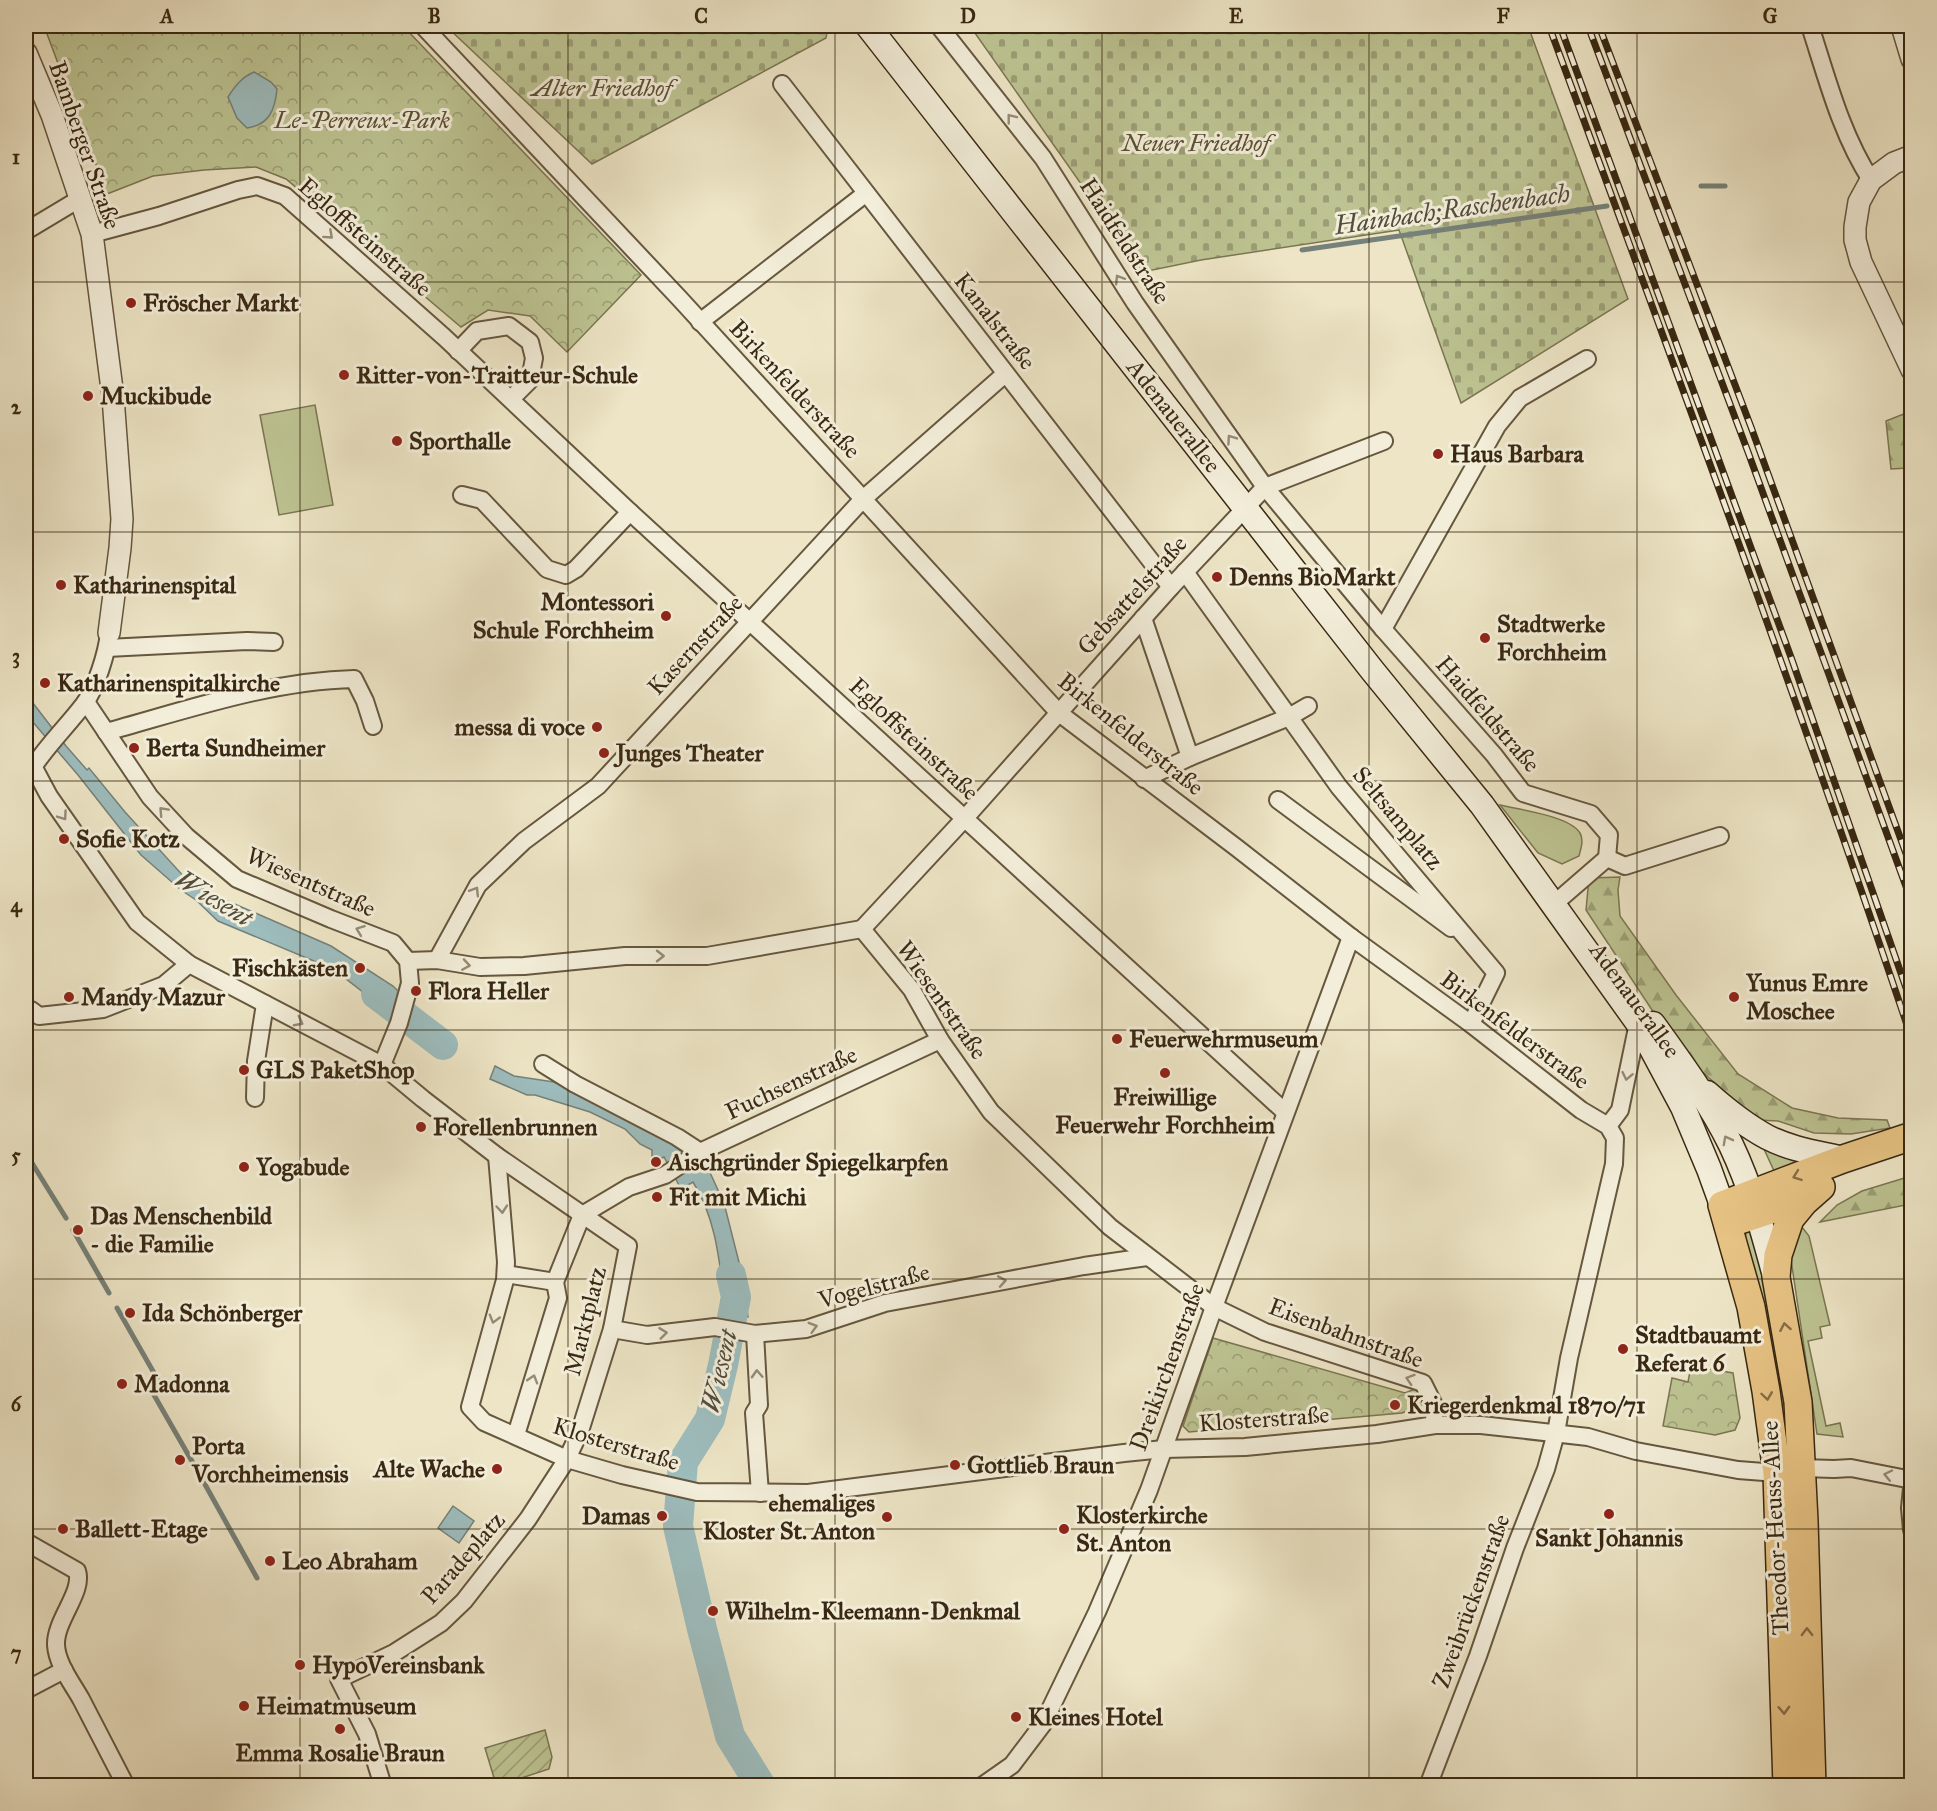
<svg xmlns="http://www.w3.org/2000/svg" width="1937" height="1811" viewBox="0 0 1937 1811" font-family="'IM FELL Great Primer',serif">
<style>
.grass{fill:#bdc392;stroke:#7b7652;stroke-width:1.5}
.forest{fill:url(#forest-firs);stroke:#7b7652;stroke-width:1.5}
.cemetery{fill:url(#cemetery-stones);stroke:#7b7652;stroke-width:1.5}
.park{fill:url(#park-crowns);stroke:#7b7652;stroke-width:1.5}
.garden{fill:url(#garden-furrows);stroke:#7b7652;stroke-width:1.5}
.water{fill:#9dbdbe;stroke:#758179;stroke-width:1.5}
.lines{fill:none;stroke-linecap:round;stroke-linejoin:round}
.stream{stroke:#758179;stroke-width:5}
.river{stroke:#9dbdbe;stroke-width:30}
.minor-casing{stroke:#66573f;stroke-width:20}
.tertiary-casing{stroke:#66573f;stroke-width:24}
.secondary-casing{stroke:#392812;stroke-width:27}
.primary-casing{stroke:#392812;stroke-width:30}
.minor{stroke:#f3eeda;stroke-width:16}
.tertiary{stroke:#f3eeda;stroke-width:21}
.secondary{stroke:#f3eeda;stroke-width:24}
.primary{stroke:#e6c283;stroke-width:27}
.rail-casing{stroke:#392812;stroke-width:7}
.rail{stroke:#f3eeda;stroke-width:4.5;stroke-dasharray:14;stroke-linecap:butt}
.oneway{stroke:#968b76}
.oneway2{stroke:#876d45}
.grid{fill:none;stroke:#392812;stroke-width:1.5;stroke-opacity:0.55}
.poi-dot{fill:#8f2418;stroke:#f3eeda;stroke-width:2}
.labels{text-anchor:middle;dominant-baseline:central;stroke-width:6;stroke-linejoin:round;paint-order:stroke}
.park-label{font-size:24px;font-style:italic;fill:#5a4f32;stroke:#f3eeda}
.street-label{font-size:24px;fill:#392812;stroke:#f3eeda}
.poi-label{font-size:24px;font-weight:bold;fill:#392812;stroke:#f3eeda;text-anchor:start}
.water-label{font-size:26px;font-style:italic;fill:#524d3d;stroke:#f3eeda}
.neatline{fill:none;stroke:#392812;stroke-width:2}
.grid-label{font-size:20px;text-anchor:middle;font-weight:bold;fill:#392812}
</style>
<defs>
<pattern id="forest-firs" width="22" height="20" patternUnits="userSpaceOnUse" patternTransform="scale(1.5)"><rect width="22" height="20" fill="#bdc392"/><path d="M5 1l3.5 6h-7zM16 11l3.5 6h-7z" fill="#9b9e76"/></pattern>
<pattern id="cemetery-stones" width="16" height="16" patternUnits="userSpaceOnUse" patternTransform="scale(1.5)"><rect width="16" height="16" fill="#bdc392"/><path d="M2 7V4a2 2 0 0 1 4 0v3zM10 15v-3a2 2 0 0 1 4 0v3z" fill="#9b9e76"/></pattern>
<pattern id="park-crowns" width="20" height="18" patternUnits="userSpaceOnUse" patternTransform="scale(1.5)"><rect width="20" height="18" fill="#bdc392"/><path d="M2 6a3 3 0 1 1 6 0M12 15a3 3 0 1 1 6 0" fill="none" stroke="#9b9e76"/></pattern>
<pattern id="garden-furrows" width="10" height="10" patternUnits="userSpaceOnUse" patternTransform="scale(1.5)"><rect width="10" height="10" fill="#bdc392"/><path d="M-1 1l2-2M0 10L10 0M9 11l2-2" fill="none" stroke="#9b9e76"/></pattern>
</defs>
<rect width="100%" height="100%" fill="#ede5c6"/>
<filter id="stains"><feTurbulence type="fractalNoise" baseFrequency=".00333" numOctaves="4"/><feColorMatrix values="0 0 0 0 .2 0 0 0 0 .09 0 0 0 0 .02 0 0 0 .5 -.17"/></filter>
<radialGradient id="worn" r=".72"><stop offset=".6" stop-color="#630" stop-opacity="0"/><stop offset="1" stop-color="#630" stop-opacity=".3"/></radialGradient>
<!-- grass -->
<g class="grass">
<polygon points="315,405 333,505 279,515 260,415"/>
<path d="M1500,805C1520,810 1570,816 1580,833C1584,840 1581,848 1579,856L1562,864L1538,853Z"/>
<polygon points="1767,1145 1801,1158 1800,1163 1775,1173 1764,1149"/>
<polygon points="1798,1222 1809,1236 1830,1325 1820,1327 1822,1338 1808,1341 1826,1426 1840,1423 1843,1437 1817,1434 1790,1253"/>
<polygon points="1750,1229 1766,1280 1792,1431 1782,1430 1745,1246 1746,1230"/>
</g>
<!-- forest -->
<g class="forest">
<polygon points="1911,411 1911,474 1908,468 1891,469 1886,421"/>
<polygon points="1620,877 1618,890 1620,916 1676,995 1738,1074 1792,1108 1838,1118 1887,1120 1890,1128 1851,1134 1814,1133 1778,1121 1758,1120 1702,1072 1658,1019 1586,910 1589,878"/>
<polygon points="1911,1176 1911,1204 1820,1222 1837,1205 1862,1191"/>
</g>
<!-- cemetery -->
<g class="cemetery">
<polygon points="446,26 828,26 826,38 592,164"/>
<polygon points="970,26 1528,26 1628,299 1461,403 1399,230 1201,260 1143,272"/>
</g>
<!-- park -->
<g class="park">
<polygon points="44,26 403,26 641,275 567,352 530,316 488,310 461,327 286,179 256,167 204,170 153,176 107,194"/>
<polygon points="1213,1338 1405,1393 1417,1388 1425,1404 1402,1413 1189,1432 1183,1426"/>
<polygon points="1691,1366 1733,1373 1740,1418 1735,1430 1715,1435 1663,1426 1672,1378 1688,1382"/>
</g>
<!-- garden -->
<polygon class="garden" points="545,1730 552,1757 549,1769 506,1783 494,1778 485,1748"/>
<!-- water -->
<g class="water">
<path d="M254,72L271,82L277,89C275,110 269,125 247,128L237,118L228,97C235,86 242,77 254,72Z"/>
<polygon points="26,694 66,746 87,770 89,768 125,812 186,879 214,895 331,946 393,986 397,990 394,1016 333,969 218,921 196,900 181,890 141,855 78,775 26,714"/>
<path d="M495,1066L514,1076L554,1082L602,1103L684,1147L706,1164L724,1203L742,1274L748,1317L721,1314V1300L724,1297C719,1257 715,1217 693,1182L681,1189L664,1157L660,1159H654L652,1156V1150L640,1144L625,1129L590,1112L535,1095H527L490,1079Z"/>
<polygon points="453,1506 474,1521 459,1543 438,1528"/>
</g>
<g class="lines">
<!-- stream -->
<g class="stream">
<polyline points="1701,186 1725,186"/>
<polyline points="1302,250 1607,206"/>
<polyline points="32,1163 66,1218"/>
<polyline points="73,1230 109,1293"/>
<polyline points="117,1308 158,1380"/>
<polyline points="154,1395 193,1463"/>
<polyline points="202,1479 257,1578"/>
</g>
<!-- river -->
<g class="river">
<polyline points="376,994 443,1045"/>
<polyline points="731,1275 736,1297 723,1365 710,1419 683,1462 678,1526 702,1629 730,1736 761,1786"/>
</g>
<defs>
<g id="minor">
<polyline points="423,26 680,299 1059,713 1237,848 1351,937 1471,1024 1581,1110 1608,1126 1615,1138 1614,1164 1569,1358 1556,1433 1546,1469 1515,1548 1478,1656 1428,1786"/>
<polyline points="939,26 1043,158 1135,303 1265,487 1383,629 1494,755 1523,793 1591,814 1609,835 1607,858 1562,897"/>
<path d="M1810,26C1827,78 1841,134 1871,180"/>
<polyline points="782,84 1171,587"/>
<polyline points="26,231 81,198"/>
<polyline points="92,234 159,216 238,190 257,186 285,196 444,337 630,512 1285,1112"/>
<polyline points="700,322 865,194"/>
<polyline points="458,351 477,331 509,326 530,342 534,358 530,380 511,399"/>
<polyline points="462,495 482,500 547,569 566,575 576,569 630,512"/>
<polyline points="1143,618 1190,757"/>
<polyline points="1383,629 1497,426 1520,398 1587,359"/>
<polyline points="107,648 247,641 274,642"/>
<polyline points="86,702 150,797 186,836 237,879 331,919 393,943 408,961 410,983 399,1023 382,1065"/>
<polyline points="1308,706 1289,717 1339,787 1496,973 1471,1024"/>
<path d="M106,732C187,710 269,681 354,679L365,701L373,726"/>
<polyline points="26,757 33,766 49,796 137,922 189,964 382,1065 423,1099 497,1156 628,1246 612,1329 580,1431 567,1459 528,1519 464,1601 441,1623 394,1653 339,1679 367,1734 383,1786"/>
<path d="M26,778C42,750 65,729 84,704C96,689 107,652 109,633"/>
<polyline points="1144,779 1190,757 1289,717 1185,572"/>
<polyline points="1278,800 1451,928"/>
<polyline points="1607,858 1625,866 1720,836"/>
<polyline points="862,929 912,990 940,1040 991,1112 1110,1227 1214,1307 1265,1332 1423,1383 1433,1403 1435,1425"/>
<polyline points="862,929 965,818 1171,587 1265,487 1384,441"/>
<polyline points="437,960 478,885 524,841 598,786 863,499 1005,374"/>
<polyline points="408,961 437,960 480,967 524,966 625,956 707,956 862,929"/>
<polyline points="31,1010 39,1016 103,1009 164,985 189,964"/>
<polyline points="543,1064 575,1084 677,1137 700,1152"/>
<polyline points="255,1098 256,1061 265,1004"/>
<polyline points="1608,1126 1620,1110 1638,1023"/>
<polyline points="497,1156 506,1262 505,1280 470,1407 484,1422 567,1459 622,1475 697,1492 808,1493 1124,1453 1164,1449 1245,1447 1377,1434 1435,1425 1481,1425 1588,1437 1636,1451 1738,1470 1777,1473"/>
<polyline points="506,1274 555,1282"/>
<polyline points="612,1329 647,1335 715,1327 755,1334 806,1329 885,1303 1084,1266 1147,1257"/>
<polyline points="755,1334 759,1405 754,1413 760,1493"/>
<polyline points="516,1435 558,1298 555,1282 582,1215 629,1187 665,1175 700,1152 940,1040"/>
<polyline points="1801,1468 1834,1469 1851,1468 1912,1480"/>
<polyline points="1912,1488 1910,1508 1912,1530"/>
<path d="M26,1542L77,1571C84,1592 55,1620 56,1645C57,1664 72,1683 81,1699C96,1728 111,1757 126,1786"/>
<polyline points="26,1690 64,1670"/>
<polyline points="982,1786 1012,1765 1043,1724 1097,1612 1149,1490 1214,1307 1351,937"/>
</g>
<g id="tertiary">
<polyline points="1902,26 1912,59"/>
<polyline points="26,53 52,115 92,234 113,397 122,519 120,548 109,633"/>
<polyline points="1912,156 1894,163 1871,180 1859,202 1855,227 1855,240 1861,262 1912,370"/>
</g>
<g id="secondary">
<polyline points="868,26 1372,670 1482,805 1638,1023 1683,1107 1709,1169 1722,1205"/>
<path d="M1653,1024C1681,1063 1710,1102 1731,1145C1751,1187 1763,1231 1775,1276"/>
<path d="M1707,1093C1725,1109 1745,1125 1767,1137C1790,1149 1817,1153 1843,1159"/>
</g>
<g id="primary">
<polyline points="1728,1224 1788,1204 1808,1194"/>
<polyline points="1787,1786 1777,1473 1766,1391 1751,1307 1722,1205 1843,1159 1912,1136"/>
<polyline points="1812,1786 1804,1521 1798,1402 1776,1277 1778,1255 1790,1219 1804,1202 1821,1187"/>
</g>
</defs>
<!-- minor casing -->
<use href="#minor" class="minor-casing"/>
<!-- tertiary casing -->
<use href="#tertiary" class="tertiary-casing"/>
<!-- secondary casing -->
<use href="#secondary" class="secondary-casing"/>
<!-- primary casing -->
<use href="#primary" class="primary-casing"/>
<!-- minor -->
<use href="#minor" class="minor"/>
<!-- tertiary -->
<use href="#tertiary" class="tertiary"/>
<!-- secondary -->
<use href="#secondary" class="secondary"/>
<!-- primary -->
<use href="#primary" class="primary"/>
<defs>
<g id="rail">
<path d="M1549,26C1673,362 1798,699 1912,1040"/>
<polyline points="1560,26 1792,660 1912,1005"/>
<polyline points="1588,26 1748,452 1912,903"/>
<polyline points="1599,26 1751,427 1912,870"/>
</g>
</defs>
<!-- rail casing -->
<use href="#rail" class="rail-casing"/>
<!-- rail -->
<use href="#rail" class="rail"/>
</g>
<!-- one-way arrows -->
<defs><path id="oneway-chevron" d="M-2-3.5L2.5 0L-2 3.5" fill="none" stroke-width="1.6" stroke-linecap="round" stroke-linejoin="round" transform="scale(1.5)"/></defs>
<g class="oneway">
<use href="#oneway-chevron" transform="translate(1011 118) rotate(-128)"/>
<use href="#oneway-chevron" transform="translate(329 235) rotate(42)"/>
<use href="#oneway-chevron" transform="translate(1119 279) rotate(-122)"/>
<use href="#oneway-chevron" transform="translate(1231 439) rotate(-125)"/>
<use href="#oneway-chevron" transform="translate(163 811) rotate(-133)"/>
<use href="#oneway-chevron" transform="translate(63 816) rotate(55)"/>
<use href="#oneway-chevron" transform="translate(475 891) rotate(-58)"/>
<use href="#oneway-chevron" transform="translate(360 930) rotate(-159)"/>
<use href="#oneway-chevron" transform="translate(660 956)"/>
<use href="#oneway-chevron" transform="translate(466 965) rotate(9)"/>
<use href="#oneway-chevron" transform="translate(299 1022) rotate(28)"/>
<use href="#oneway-chevron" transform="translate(1627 1076) rotate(102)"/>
<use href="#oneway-chevron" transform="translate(1727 1140) rotate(-118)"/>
<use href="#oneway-chevron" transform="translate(502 1209) rotate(85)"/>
<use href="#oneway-chevron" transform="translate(1002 1281) rotate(-10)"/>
<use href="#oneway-chevron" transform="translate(494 1319) rotate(106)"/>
<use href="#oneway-chevron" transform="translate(813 1327) rotate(-16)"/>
<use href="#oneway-chevron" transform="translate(663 1333) rotate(-7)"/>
<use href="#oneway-chevron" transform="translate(757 1374) rotate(-93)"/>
<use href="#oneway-chevron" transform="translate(533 1379) rotate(-73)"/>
<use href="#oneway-chevron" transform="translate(1410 1379) rotate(-162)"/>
<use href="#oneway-chevron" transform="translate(1888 1475) rotate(-168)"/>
</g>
<g class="oneway2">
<use href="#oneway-chevron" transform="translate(1797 1176) rotate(160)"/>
<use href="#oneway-chevron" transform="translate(1785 1327) rotate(-100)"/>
<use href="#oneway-chevron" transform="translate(1767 1396) rotate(82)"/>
<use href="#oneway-chevron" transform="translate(1807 1632) rotate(-91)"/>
<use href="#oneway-chevron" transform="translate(1784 1710) rotate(88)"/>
</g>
<!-- grid -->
<path class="grid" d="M300,26V1786M568,26V1786M835,26V1786M1102,26V1786M1369,26V1786M1637,26V1786M26,282H1912M26,532H1912M26,781H1912M26,1030H1912M26,1279H1912M26,1529H1912"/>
<!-- markers -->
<g class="poi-dot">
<circle cx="131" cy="303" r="6"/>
<circle cx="344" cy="375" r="6"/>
<circle cx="88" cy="396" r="6"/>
<circle cx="397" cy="441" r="6"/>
<circle cx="1438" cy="454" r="6"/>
<circle cx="1217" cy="577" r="6"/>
<circle cx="61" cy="585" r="6"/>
<circle cx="666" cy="616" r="6"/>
<circle cx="1485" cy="638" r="6"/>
<circle cx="45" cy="683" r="6"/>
<circle cx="597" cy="727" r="6"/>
<circle cx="134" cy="748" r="6"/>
<circle cx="604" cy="753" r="6"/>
<circle cx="64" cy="839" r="6"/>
<circle cx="360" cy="968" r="6"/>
<circle cx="416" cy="991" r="6"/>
<circle cx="69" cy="997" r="6"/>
<circle cx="1734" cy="997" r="6"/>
<circle cx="1117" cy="1039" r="6"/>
<circle cx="244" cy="1070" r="6"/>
<circle cx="1165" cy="1073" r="6"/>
<circle cx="421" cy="1127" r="6"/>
<circle cx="656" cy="1162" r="6"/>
<circle cx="244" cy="1167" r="6"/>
<circle cx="657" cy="1197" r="6"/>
<circle cx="78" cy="1230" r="6"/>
<circle cx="130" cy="1313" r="6"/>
<circle cx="1623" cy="1349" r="6"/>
<circle cx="122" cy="1384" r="6"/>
<circle cx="1395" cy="1405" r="6"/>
<circle cx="180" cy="1460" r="6"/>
<circle cx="955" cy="1465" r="6"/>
<circle cx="497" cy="1469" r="6"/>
<circle cx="1609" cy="1514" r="6"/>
<circle cx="662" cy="1516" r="6"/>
<circle cx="887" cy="1517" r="6"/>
<circle cx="63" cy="1529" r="6"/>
<circle cx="1064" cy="1529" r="6"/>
<circle cx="270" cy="1561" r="6"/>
<circle cx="713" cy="1611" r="6"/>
<circle cx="300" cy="1665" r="6"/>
<circle cx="244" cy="1706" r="6"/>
<circle cx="1016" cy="1717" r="6"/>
<circle cx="340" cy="1729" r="6"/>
</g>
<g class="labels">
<!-- park labels -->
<g class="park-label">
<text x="602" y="88">Alter Friedhof</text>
<text x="362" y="120">Le-Perreux-Park</text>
<text x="1196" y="143">Neuer Friedhof</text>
</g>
<!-- street labels -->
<g class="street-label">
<text transform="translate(85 145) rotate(71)">Bamberger Straße</text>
<text transform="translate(365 237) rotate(41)">Egloffsteinstraße</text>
<text transform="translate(1125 241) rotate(57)">Haidfeldstraße</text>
<text transform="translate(995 321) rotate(52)">Kanalstraße</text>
<text transform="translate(795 389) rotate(47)">Birkenfelderstraße</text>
<text transform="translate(1174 416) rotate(52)">Adenauerallee</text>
<text transform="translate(1132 595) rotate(-48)">Gebsattelstraße</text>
<text transform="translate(695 645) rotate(-47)">Kasernstraße</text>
<text transform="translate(1488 714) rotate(49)">Haidfeldstraße</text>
<text transform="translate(1131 734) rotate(39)">Birkenfelderstraße</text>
<text transform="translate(914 739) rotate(43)">Egloffsteinstraße</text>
<text transform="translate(1398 818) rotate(50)">Seltsamplatz</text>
<text transform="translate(311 882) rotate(24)">Wiesentstraße</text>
<text transform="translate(942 1000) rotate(55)">Wiesentstraße</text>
<text transform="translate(1635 1000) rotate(54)">Adenauerallee</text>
<text transform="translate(1515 1030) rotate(37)">Birkenfelderstraße</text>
<text transform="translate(791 1083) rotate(-25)">Fuchsenstraße</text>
<text transform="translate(874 1286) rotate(-15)">Vogelstraße</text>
<text transform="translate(585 1321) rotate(-76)">Marktplatz</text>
<text transform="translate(1346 1333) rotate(20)">Eisenbahnstraße</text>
<text transform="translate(1167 1367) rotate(-70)">Dreikirchenstraße</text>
<text transform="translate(1264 1419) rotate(-4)">Klosterstraße</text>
<text transform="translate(616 1444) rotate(17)">Klosterstraße</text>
<text transform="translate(1775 1528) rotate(-93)">Theodor-Heuss-Allee</text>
<text transform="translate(463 1558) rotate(-49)">Paradeplatz</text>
<text transform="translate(1471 1601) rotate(-70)">Zweibrückenstraße</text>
</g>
<!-- poi labels -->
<g class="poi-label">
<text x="143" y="303">Fröscher Markt</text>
<text x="356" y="375">Ritter-von-Traitteur-Schule</text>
<text x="100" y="396">Muckibude</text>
<text x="409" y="441">Sporthalle</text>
<text x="1450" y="454">Haus Barbara</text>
<text x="1229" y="577">Denns BioMarkt</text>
<text x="73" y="585">Katharinenspital</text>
<text x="654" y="602" text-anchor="end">Montessori<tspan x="654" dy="28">Schule Forchheim</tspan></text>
<text x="1497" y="624">Stadtwerke<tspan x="1497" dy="28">Forchheim</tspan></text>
<text x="57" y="683">Katharinenspitalkirche</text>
<text x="585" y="727" text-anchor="end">messa di voce</text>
<text x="146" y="748">Berta Sundheimer</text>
<text x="616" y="753">Junges Theater</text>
<text x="76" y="839">Sofie Kotz</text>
<text x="348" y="968" text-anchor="end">Fischkästen</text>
<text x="1746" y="983">Yunus Emre<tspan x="1746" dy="28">Moschee</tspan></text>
<text x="428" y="991">Flora Heller</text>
<text x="81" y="997">Mandy Mazur</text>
<text x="1129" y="1039">Feuerwehrmuseum</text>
<text x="256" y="1070">GLS PaketShop</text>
<text x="1165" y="1097" text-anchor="middle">Freiwillige<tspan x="1165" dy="28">Feuerwehr Forchheim</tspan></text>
<text x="433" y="1127">Forellenbrunnen</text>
<text x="668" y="1162">Aischgründer Spiegelkarpfen</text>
<text x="256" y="1167">Yogabude</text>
<text x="669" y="1197">Fit mit Michi</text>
<text x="90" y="1216">Das Menschenbild<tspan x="90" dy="28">- die Familie</tspan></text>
<text x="142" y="1313">Ida Schönberger</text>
<text x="1635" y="1335">Stadtbauamt<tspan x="1635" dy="28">Referat 6</tspan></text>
<text x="134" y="1384">Madonna</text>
<text x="1407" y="1405">Kriegerdenkmal 1870/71</text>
<text x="192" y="1446">Porta<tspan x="192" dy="28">Vorchheimensis</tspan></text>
<text x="967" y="1465">Gottlieb Braun</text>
<text x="485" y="1469" text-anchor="end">Alte Wache</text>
<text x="875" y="1503" text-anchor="end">ehemaliges<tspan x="875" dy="28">Kloster St. Anton</tspan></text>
<text x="1076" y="1515">Klosterkirche<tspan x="1076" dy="28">St. Anton</tspan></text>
<text x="650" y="1516" text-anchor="end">Damas</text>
<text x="75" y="1529">Ballett-Etage</text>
<text x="1609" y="1538" text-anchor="middle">Sankt Johannis</text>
<text x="282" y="1561">Leo Abraham</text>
<text x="725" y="1611">Wilhelm-Kleemann-Denkmal</text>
<text x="312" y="1665">HypoVereinsbank</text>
<text x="256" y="1706">Heimatmuseum</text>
<text x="1028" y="1717">Kleines Hotel</text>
<text x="340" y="1753" text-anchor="middle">Emma Rosalie Braun</text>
</g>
<!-- water labels -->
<g class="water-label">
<text transform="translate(1452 209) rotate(-8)">Hainbach;Raschenbach</text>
<text transform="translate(214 898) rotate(31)">Wiesent</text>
<text transform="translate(719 1371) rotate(-77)">Wiesent</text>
</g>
</g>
<!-- margin -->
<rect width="1937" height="1811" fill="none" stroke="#ede5c6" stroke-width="66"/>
<rect x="33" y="33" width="1871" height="1745" class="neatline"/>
<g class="grid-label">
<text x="167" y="23">A</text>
<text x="434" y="23">B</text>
<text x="701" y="23">C</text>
<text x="968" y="23">D</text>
<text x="1236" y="23">E</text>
<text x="1503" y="23">F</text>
<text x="1770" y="23">G</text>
<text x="16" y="164">1</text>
<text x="16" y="414">2</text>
<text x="16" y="663">3</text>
<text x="16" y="912">4</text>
<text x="16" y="1162">5</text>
<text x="16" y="1411">6</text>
<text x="16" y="1660">7</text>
</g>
<rect width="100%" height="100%" filter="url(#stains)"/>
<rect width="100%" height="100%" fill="url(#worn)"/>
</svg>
